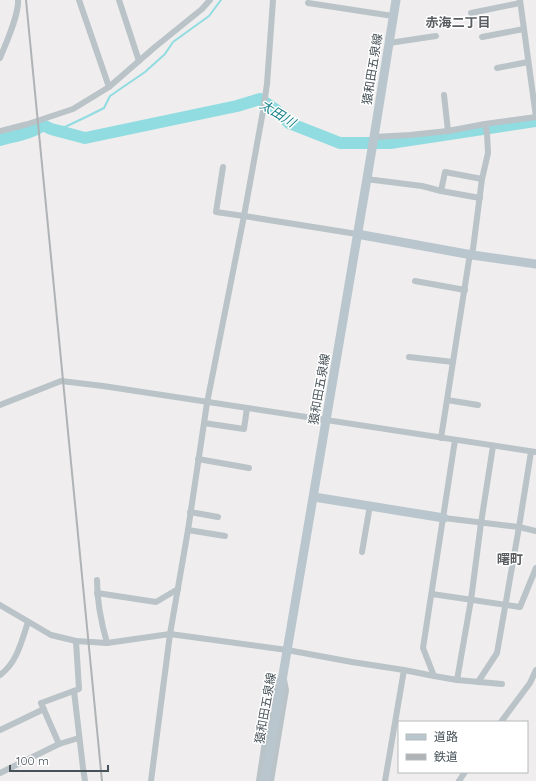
<svg xmlns="http://www.w3.org/2000/svg" width="536" height="781" viewBox="0 0 536 781" font-family="Quicksand,'Noto Sans JP',sans-serif">
<style>
.lines{fill:none;stroke-linecap:round;stroke-linejoin:round}
.stream{stroke:#90dce1;stroke-width:2}
.river{stroke:#90dce1;stroke-width:12}
.street{stroke:#b9c3c8;stroke-width:6}
.secondary{stroke:#bac6cd;stroke-width:9}
.rail{stroke:#afb3b6;stroke-width:2}
.labels{text-anchor:middle;dominant-baseline:central;stroke-width:3;stroke-linejoin:round;paint-order:stroke}
.street-label{font-size:12px;fill:#475258;stroke:#fff}
.neighbourhood-label{font-size:13px;font-weight:bold;fill:#5a5e61;stroke:#fff}
.water-label{font-size:13px;font-style:italic;fill:#1a828a;stroke:#fff}
</style>
<rect width="100%" height="100%" fill="#efeded"/>
<g class="lines">
<!-- stream -->
<polyline class="stream" points="43,125 65,127 86,117 104,108 110,96 145,72 165,54 173,42 209,16 221,0"/>
<!-- river -->
<path class="river" d="M0,140C14,136 31,134 43,125L51,129L85,138L237,106L260,99L276,110L289,123L340,143H390L536,121"/>
<!-- street -->
<g class="street">
<polyline points="79,0 109,87"/>
<polyline points="119,0 139,61"/>
<polyline points="520,0 536,117"/>
<polyline points="308,3 393,16"/>
<polyline points="471,13 520,3"/>
<polyline points="482,37 524,29"/>
<polyline points="389,43 436,36"/>
<path d="M0,58C6,43 19,15 18,0"/>
<polyline points="497,68 528,62"/>
<polyline points="444,95 448,131"/>
<polyline points="0,131 28,124 73,109 109,87 155,47 202,9 210,0"/>
<polyline points="374,137 410,135 448,131 485,124 536,117"/>
<polyline points="223,167 216,212 244,216 357,234"/>
<polyline points="366,179 422,186 441,191 480,198"/>
<polyline points="441,191 445,172 482,179"/>
<polyline points="415,281 465,290"/>
<polyline points="409,357 453,362"/>
<polyline points="447,400 478,405"/>
<polyline points="0,405 61,381 103,386 536,452"/>
<polyline points="204,423 244,429 247,408"/>
<polyline points="441,438 469,260 473,249 482,179 488,153 487,133 485,124"/>
<polyline points="198,459 249,468"/>
<polyline points="190,512 218,517"/>
<polyline points="444,518 519,527 536,531"/>
<polyline points="188,530 225,536"/>
<polyline points="362,552 370,505"/>
<path d="M97,580C97,601 101,622 107,643"/>
<polyline points="97,593 156,602 178,589"/>
<polyline points="432,594 520,607 536,568"/>
<polyline points="0,605 51,635 76,641 107,643 170,634 287,650 352,662 404,670 434,676 457,680 502,684"/>
<path d="M0,675C17,663 22,640 28,622"/>
<polyline points="434,676 423,648 455,440"/>
<polyline points="457,680 471,600 481,523 493,446"/>
<polyline points="478,682 497,653 519,527 531,452"/>
<polyline points="74,691 83,768 85,781"/>
<polyline points="501,722 530,683 536,670"/>
<polyline points="0,730 44,709"/>
<polyline points="59,744 41,703 79,689 76,641"/>
<polyline points="0,773 59,744 79,738"/>
<polyline points="151,781 170,634 188,530 207,403 244,216 263,111 267,84 273,0"/>
<polyline points="259,781 267,728 276,687 280,679"/>
<polyline points="271,781 286,690 284,680"/>
<polyline points="385,781 404,670"/>
<polyline points="459,781 465,772"/>
</g>
<!-- secondary -->
<g class="secondary">
<polyline points="357,234 472,255 536,264"/>
<polyline points="314,497 444,518"/>
<polyline points="265,781 374,137 396,0"/>
</g>
<!-- rail -->
<polyline class="rail" points="26,0 102,781"/>
</g>
<g class="labels">
<!-- street labels -->
<g class="street-label">
<text transform="translate(372 69) rotate(-81)">猿和田五泉線</text>
<text transform="translate(319 389) rotate(-80)">猿和田五泉線</text>
<text transform="translate(265 708) rotate(-80)">猿和田五泉線</text>
</g>
<!-- neighbourhood labels -->
<g class="neighbourhood-label">
<text x="458" y="22">赤海二丁目</text>
<text x="510" y="559">曙町</text>
</g>
<!-- water labels -->
<g class="water-label">
<text transform="translate(278 113) rotate(32)">太田川</text>
</g>
</g>
<!-- legend -->
<rect x="398" y="721" width="130" height="52" fill="#ffffff" stroke="#b5babc"/>
<rect x="406" y="734" width="20" height="6" fill="#bac6cd" stroke="#b5babc"/>
<text x="434" y="741" font-size="12" fill="#475258">道路</text>
<rect x="406" y="754" width="20" height="6" fill="#afb3b6" stroke="#b5babc"/>
<text x="434" y="761" font-size="12" fill="#475258">鉄道</text>
<!-- scale -->
<path d="M10 765v6h98v-6" fill="none" stroke="#475258" stroke-width="2"/>
<text x="16" y="765" font-size="12" fill="#475258" stroke="#ffffff" stroke-width="3" paint-order="stroke">100 m</text>
</svg>
